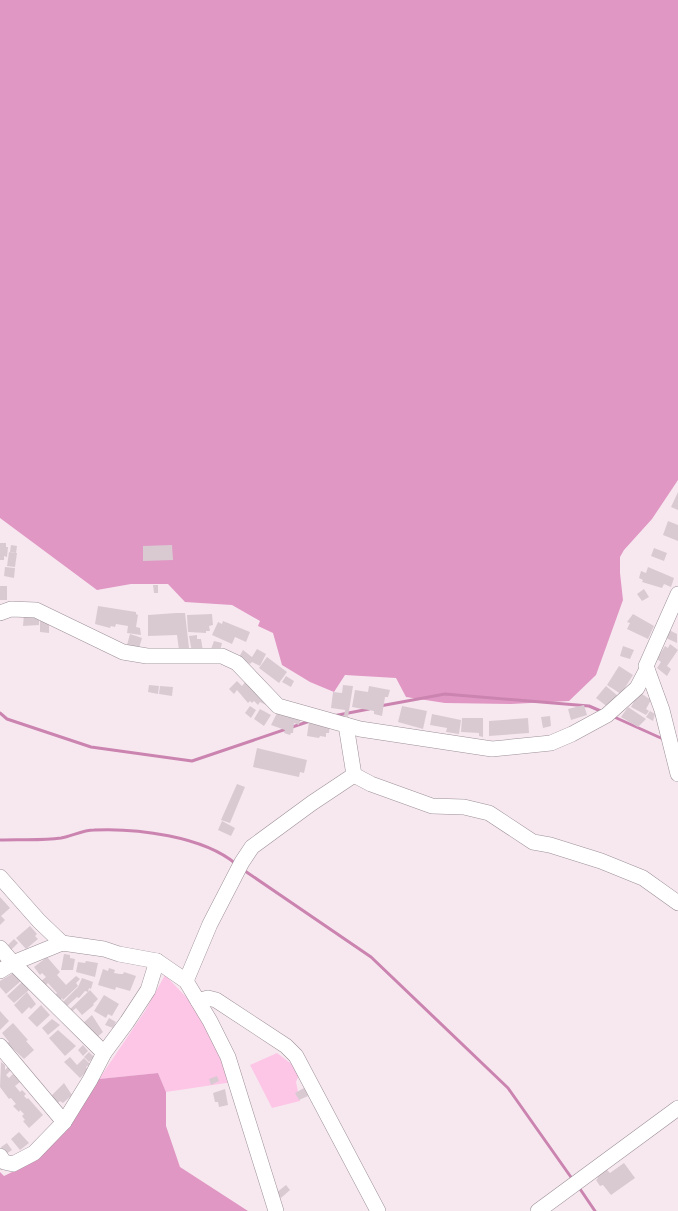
<svg xmlns="http://www.w3.org/2000/svg" width="678" height="1211" viewBox="0 0 678 1211" font-family="'Zilla Slab',serif">
<style>
.green{fill:#fdc6e6}
.forest{fill:#e097c4}
.lines{fill:none;stroke-linecap:round;stroke-linejoin:round}
.stream{stroke:#cb84b0;stroke-width:3}
.building{fill:#d9cad2}
.minor-casing{stroke:#9d9097;stroke-width:16}
.minor{stroke:#fff;stroke-width:15}
</style>
<rect width="100%" height="100%" fill="#f7e8f0"/>
<!-- green -->
<g class="green">
<polygon points="165,975 189,1000 219,1051 233,1082 166,1092 158,1073 99,1079 145,1011"/>
<polygon points="277,1053 293,1065 299,1075 296,1082 300,1101 272,1108 250,1065"/>
</g>
<!-- forest -->
<g class="forest">
<polygon points="0,0 678,0 678,480 652,519 624,550 620,557 620,573 623,600 596,675 569,701 511,704 445,703 406,697 396,678 345,675 334,692 310,682 282,665 273,633 258,626 260,621 232,605 185,602 168,584 131,584 97,590 0,518"/>
<polygon points="158,1073 166,1092 166,1126 180,1167 248,1211 0,1211 0,1172 4,1176 35,1161 99,1079"/>
</g>
<g class="lines">
<!-- stream -->
<g class="stream">
<polyline points="380,706 445,694 589,706 603,712"/>
<polyline points="0,713 7,719 91,747 192,761 310,721"/>
<polyline points="333,716 369,709"/>
<polyline points="612,716 663,739"/>
<path d="M0,840C20,839 41,841 61,838C72,836 83,830 94,830C136,828 203,836 236,864"/>
<polyline points="242,869 371,957 508,1088 573,1180"/>
<polyline points="578,1186 595,1211"/>
</g>
</g>
<!-- building -->
<g class="building">
<polygon points="678,492 678,510 671,507"/>
<polygon points="668,521 678,525 678,541 663,535"/>
<polygon points="0,543 6,543 6,547 8,547 7,557 4,556 4,560 0,560"/>
<polygon points="11,545 17,546 16,553 10,552"/>
<polygon points="172,545 173,560 143,561 143,546"/>
<polygon points="654,548 667,553 664,561 651,556"/>
<polygon points="9,552 17,553 15,567 7,566"/>
<polygon points="5,567 15,568 14,578 4,576"/>
<polygon points="648,567 674,578 671,587 664,584 662,588 642,582 643,580 639,578 641,571 646,573"/>
<polygon points="153,585 158,585 158,593 154,593"/>
<rect x="0" y="586" width="7" height="14"/>
<polygon points="644,589 649,597 642,601 637,594"/>
<polygon points="98,606 136,612 136,614 138,615 136,627 140,628 141,635 127,633 128,626 116,624 115,627 111,626 110,628 95,624"/>
<polygon points="176,613 185,613 189,648 179,650 177,635 148,636 148,615"/>
<polygon points="24,614 39,618 39,625 23,626"/>
<polygon points="212,614 213,625 209,626 210,631 206,631 206,633 188,632 187,615"/>
<polygon points="633,614 654,626 648,639 627,629 630,623 627,622"/>
<polygon points="40,618 49,619 49,633 40,632"/>
<polygon points="223,621 250,632 246,642 235,637 232,644 212,635 218,622 222,624"/>
<polygon points="669,630 677,634 677,643 666,638"/>
<polygon points="130,634 142,638 139,648 127,645"/>
<polygon points="197,635 197,639 201,639 203,651 192,652 189,636"/>
<polygon points="214,641 222,643 220,651 211,649"/>
<polygon points="670,644 678,650 667,666 671,669 667,676 657,668 661,662 657,659 665,646 668,648"/>
<polygon points="623,646 634,650 630,659 620,656"/>
<polygon points="257,649 266,654 260,666 252,662 250,664 239,657 243,650 252,657"/>
<polygon points="267,657 287,672 279,683 259,668"/>
<polygon points="619,666 633,675 621,694 607,685"/>
<polygon points="286,676 294,681 291,687 282,682"/>
<polygon points="237,681 242,686 246,681 267,704 266,705 260,702 258,705 254,701 252,703 250,701 248,703 237,690 234,694 229,689"/>
<polygon points="149,685 159,686 158,694 148,692"/>
<polygon points="343,685 353,686 348,717 344,716 345,710 331,708 333,692 342,693"/>
<polygon points="160,686 173,687 172,696 159,694"/>
<polygon points="369,686 390,690 388,697 385,697 382,716 374,714 374,711 352,707 355,690 368,692"/>
<polygon points="606,686 618,696 609,708 596,698"/>
<polygon points="639,692 651,700 646,709 649,711 646,715 631,707"/>
<polygon points="584,705 587,715 571,720 568,709"/>
<polygon points="250,706 256,710 251,718 245,713"/>
<polygon points="402,706 427,711 423,729 398,722"/>
<polygon points="628,707 646,719 638,727 621,717"/>
<polygon points="260,709 271,715 264,726 254,719"/>
<polygon points="650,711 655,714 653,721 646,717"/>
<polygon points="277,713 301,717 299,725 294,723 293,733 291,733 290,735 284,733 285,730 271,725"/>
<polygon points="432,714 461,720 459,734 446,732 447,728 430,725"/>
<polygon points="550,716 551,726 543,728 541,717"/>
<polygon points="462,718 483,718 483,737 479,736 479,733 461,732"/>
<polygon points="528,718 529,733 489,736 489,721"/>
<polygon points="309,721 330,724 329,733 326,733 326,737 320,736 319,738 307,736"/>
<polygon points="257,748 307,760 304,773 300,772 299,777 253,767"/>
<polygon points="237,784 245,787 230,823 221,820"/>
<polygon points="222,821 235,828 231,836 218,830"/>
<polygon points="0,897 10,908 1,916 5,920 0,925"/>
<polygon points="30,926 37,934 35,936 38,939 26,949 16,938"/>
<polygon points="14,939 18,943 11,950 7,946"/>
<polygon points="64,954 70,955 70,958 75,959 73,970 61,970"/>
<polygon points="47,957 60,972 57,975 66,985 76,976 80,979 76,983 78,986 63,1000 62,998 58,1002 53,997 57,993 48,983 44,987 40,982 46,977 42,973 40,975 34,967"/>
<polygon points="86,961 98,963 95,977 76,972 78,962 85,963"/>
<polygon points="109,968 115,970 114,973 120,974 123,974 124,972 136,976 130,991 116,987 115,990 98,985 103,969 108,971"/>
<polygon points="15,972 22,980 6,994 0,987 0,981"/>
<polygon points="82,978 93,982 91,989 89,988 88,992 85,991 79,998 77,997 65,1008 61,1004 78,987"/>
<polygon points="22,982 29,990 14,1003 7,996"/>
<polygon points="90,990 98,999 93,1004 94,1005 82,1015 76,1008 69,1014 67,1012"/>
<polygon points="27,992 36,1004 31,1009 29,1007 22,1014 14,1005"/>
<polygon points="104,995 119,1004 112,1016 108,1014 106,1018 94,1011"/>
<polygon points="41,1005 50,1015 37,1027 28,1018"/>
<polygon points="0,1011 9,1021 0,1030"/>
<polygon points="92,1015 103,1032 96,1038 82,1024"/>
<polygon points="109,1018 116,1022 113,1028 105,1025"/>
<polygon points="52,1019 60,1025 48,1035 42,1028"/>
<polygon points="13,1023 28,1040 26,1041 34,1050 24,1059 7,1043 9,1042 2,1033"/>
<polygon points="58,1030 76,1046 65,1056 49,1038"/>
<polygon points="83,1045 88,1051 83,1056 78,1050"/>
<polygon points="89,1052 94,1057 89,1062 84,1057"/>
<polygon points="70,1057 77,1065 84,1058 90,1064 86,1067 88,1070 80,1078 64,1062"/>
<polygon points="1,1062 5,1065 5,1070 8,1067 11,1070 6,1075 9,1078 13,1074 20,1082 15,1086 20,1092 22,1090 26,1094 24,1096 27,1099 28,1098 43,1115 29,1128 23,1121 25,1120 22,1116 24,1114 20,1110 19,1112 13,1106 16,1104 11,1098 9,1099 0,1087"/>
<polygon points="217,1076 219,1081 211,1085 209,1079"/>
<polygon points="64,1083 72,1095 63,1103 60,1101 57,1104 50,1097"/>
<polygon points="304,1088 308,1096 299,1100 295,1093"/>
<polygon points="225,1089 228,1105 219,1107 218,1102 215,1102 213,1093"/>
<polygon points="19,1132 29,1143 20,1150 11,1139"/>
<polygon points="7,1143 12,1150 6,1154 1,1147"/>
<polygon points="624,1163 635,1178 611,1195 603,1185 600,1186 596,1180 598,1178 596,1176 606,1169 610,1173"/>
<polygon points="286,1185 290,1190 281,1198 276,1193"/>
</g>
<g class="lines">
<defs>
<g id="minor">
<polyline points="678,594 646,666 662,710 678,774"/>
<polyline points="0,613 11,609 36,610 123,652 147,656 222,656 237,663 278,706 360,729 492,749 551,743 572,734 607,715 637,688 647,669"/>
<polyline points="346,725 354,775"/>
<polyline points="354,775 371,784 432,806 464,807 489,813 533,842 550,845 601,861 643,878 678,903"/>
<polyline points="0,877 39,921 62,943"/>
<polyline points="0,948 13,963 104,1053"/>
<polyline points="0,971 13,963 62,943 104,949 119,954 157,961 186,981 210,1021 228,1057 276,1211"/>
<polyline points="186,981 210,924 242,862 252,847 312,803 354,775"/>
<polyline points="198,1001 208,998 216,1000 286,1046 296,1056 378,1211"/>
<polyline points="0,1046 64,1122"/>
<polyline points="0,1156 4,1162 13,1164 34,1153 64,1122 90,1080 104,1053 127,1022 148,990 157,961"/>
<polyline points="538,1211 678,1108"/>
</g>
</defs>
<!-- minor casing -->
<use href="#minor" class="minor-casing"/>
<!-- minor -->
<use href="#minor" class="minor"/>
</g>
</svg>
